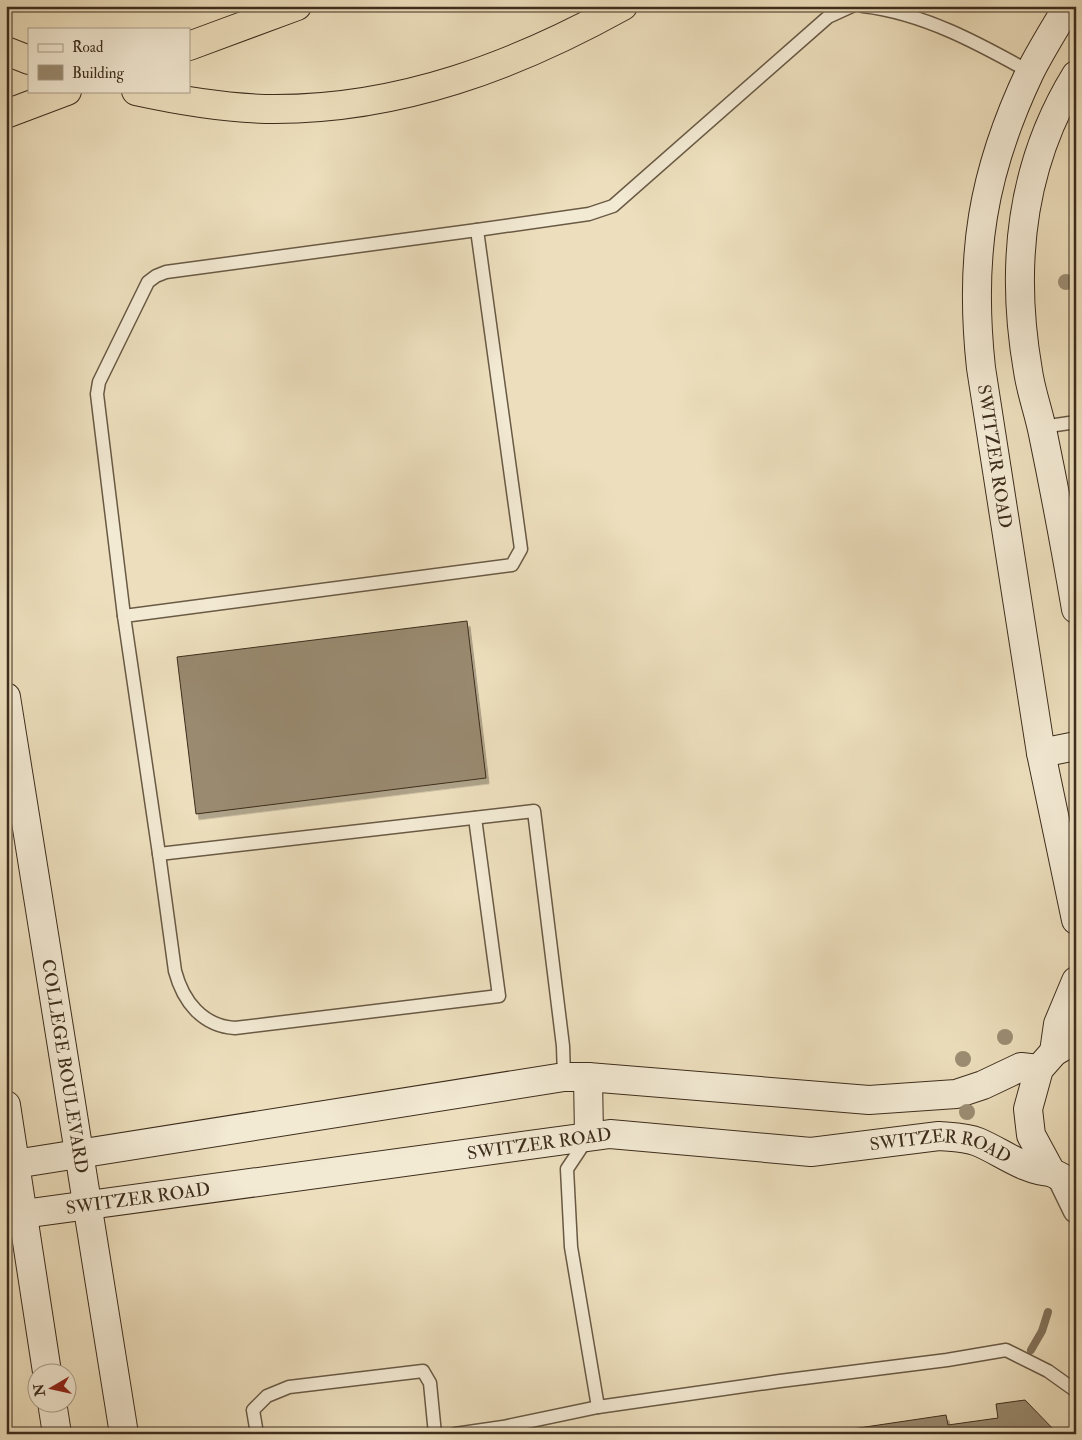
<svg xmlns="http://www.w3.org/2000/svg" width="1082" height="1440" viewBox="0 0 1082 1440" font-family="'IM FELL Double Pica',serif">
<style>
.lines{fill:none;stroke-linecap:round;stroke-linejoin:round}
.stream{stroke:#83735d;stroke-width:8}
.building{fill:#998a70;stroke:#3d2d1d;filter:url(#shadow)}
.service-casing{stroke:#695a45;stroke-width:15}
.minor-casing{stroke:#695a45;stroke-width:28}
.secondary-casing{stroke:#3d2d1d;stroke-width:30}
.motorway-casing{stroke:#3d2d1d;stroke-width:30}
.service{stroke:#f3ead4;stroke-width:12}
.minor{stroke:#f3ead4;stroke-width:25}
.secondary{stroke:#f3ead4;stroke-width:28}
.motorway{stroke:#eddfbd;stroke-width:28}
.tree{fill:#9c8e74}
.labels{text-anchor:middle;dominant-baseline:central;stroke-width:4.5;stroke-linejoin:round;paint-order:stroke}
.street-label{font-size:18px;fill:#3d2d1d;stroke:#f3ead4}
</style>
<defs>
<filter id="shadow"><feDropShadow dx="3" dy="5.5" stdDeviation="0" flood-color="#0004"/></filter>
</defs>
<rect width="100%" height="100%" fill="#eddfbd"/>
<filter id="stains"><feTurbulence type="fractalNoise" baseFrequency=".004" numOctaves="4"/><feColorMatrix values="0 0 0 0 .2 0 0 0 0 .09 0 0 0 0 .02 0 0 0 .5 -.17"/></filter>
<radialGradient id="worn" r=".72"><stop offset=".6" stop-color="#630" stop-opacity="0"/><stop offset="1" stop-color="#630" stop-opacity=".3"/></radialGradient>
<g class="lines">
<!-- stream -->
<polyline class="stream" points="1031,1350 1042,1331 1048,1312"/>
</g>
<!-- building -->
<g class="building">
<polygon points="467,621 486,778 196,814 177,657"/>
<polygon points="1025,1400 1058,1434 818,1434 946,1415 948,1425 998,1418 996,1404"/>
</g>
<g class="lines">
<defs>
<g id="service">
<path d="M863,6C923,13 978,43 1030,72"/>
<polyline points="1042,427 1076,422"/>
<polyline points="124,616 97,394 99,382 148,282 156,276 166,272 477,230"/>
<path d="M159,854L175,971C183,1001 202,1026 235,1028L499,996L475,818"/>
<polyline points="564,1077 563,1046 534,811 159,854 124,616 512,565 521,549 477,230 589,214 613,206 828,17 852,6"/>
<polyline points="587,1139 567,1169 571,1247 598,1407 780,1381 947,1360 1006,1350 1048,1371 1076,1391"/>
<polyline points="257,1434 253,1410 267,1396 289,1387 423,1371 430,1383 435,1434"/>
<polyline points="455,1434 503,1427 598,1407"/>
</g>
<polyline id="minor" points="1060,1177 1076,1210"/>
<g id="secondary">
<path id="s1" d="M1068,6C1055,28 1041,50 1030,72C982,173 969,257 981,368L1041,753L1076,920"/>
<path d="M1076,75C1020,166 1010,267 1028,371C1031,392 1039,413 1043,434C1055,492 1066,551 1076,609"/>
<path id="s2" d="M6,697L124,1434"/>
<polyline points="1041,753 1076,746"/>
<polyline points="1076,1039 1054,1052 1039,1069 1028,1109 1031,1135 1051,1172 1076,1185"/>
<polyline points="1054,1052 1058,1024 1076,981"/>
<polyline points="588,1077 589,1136"/>
<polyline points="6,1105 47,1372"/>
<polyline points="15,1164 564,1077 588,1077 869,1100 956,1094 983,1085 1021,1067 1039,1069"/>
<path id="s3" d="M23,1214L610,1134L811,1152L939,1136C951,1137 966,1137 978,1142C1002,1152 1025,1171 1051,1172"/>
<polyline points="52,1402 57,1434"/>
</g>
<g id="motorway">
<polyline points="189,46 297,6"/>
<polyline points="6,51 29,60"/>
<path d="M136,91C182,101 228,109 275,109C400,109 515,66 623,6"/>
<polyline points="6,114 67,91"/>
</g>
</defs>
<!-- service casing -->
<use href="#service" class="service-casing"/>
<!-- minor casing -->
<use href="#minor" class="minor-casing"/>
<!-- secondary casing -->
<use href="#secondary" class="secondary-casing"/>
<!-- motorway casing -->
<use href="#motorway" class="motorway-casing"/>
<!-- service -->
<use href="#service" class="service"/>
<!-- minor -->
<use href="#minor" class="minor"/>
<!-- secondary -->
<use href="#secondary" class="secondary"/>
<!-- motorway -->
<use href="#motorway" class="motorway"/>
</g>
<!-- trees -->
<g class="tree">
<circle cx="1066" cy="282" r="8"/>
<circle cx="1005" cy="1037" r="8"/>
<circle cx="963" cy="1059" r="8"/>
<circle cx="967" cy="1112" r="8"/>
</g>
<g class="labels">
<!-- street labels -->
<g class="street-label">
<text stroke="none"><textPath href="#s1" startOffset="470">SWITZER ROAD</textPath></text>
<text stroke="none"><textPath href="#s2" startOffset="374">COLLEGE BOULEVARD</textPath></text>
<text stroke="none"><textPath href="#s3" startOffset="521">SWITZER ROAD</textPath></text>
<text stroke="none"><textPath href="#s3" startOffset="926">SWITZER ROAD</textPath></text>
<text stroke="none"><textPath href="#s3" startOffset="116">SWITZER ROAD</textPath></text>
</g>
</g>
<!-- margin -->
<rect width="1082" height="1440" fill="none" stroke="#eddfbd" stroke-width="25"/>
<rect x="8" y="8" width="1067" height="1425" fill="none" stroke="#3d2d1d" stroke-width="2.5"/>
<rect x="12" y="12" width="1057" height="1415" fill="none" stroke="#3d2d1d"/>
<!-- legend -->
<rect x="28" y="28" width="162" height="65" fill="#f3ead4" stroke="#aa9e8b"/>
<rect x="38" y="44" width="25" height="8" fill="#f3ead4" stroke="#aa9e8b"/>
<text x="72" y="52" font-size="15" fill="#3d2d1d">Road</text>
<rect x="38" y="65" width="25" height="15" fill="#998a70" stroke="#aa9e8b"/>
<text x="72" y="78" font-size="15" fill="#3d2d1d">Building</text>
<!-- north arrow -->
<g transform="translate(52 1388) rotate(261)"><circle r="24" fill="#f3ead4" stroke="#aa9e8b"/>
<path d="M0-4L9 19L0 12L-9 19Z" fill="#8f2418"/>
<text y="-8" font-size="14" font-weight="bold" text-anchor="middle" fill="#3d2d1d">N</text>
</g>
<rect width="100%" height="100%" filter="url(#stains)"/>
<rect width="100%" height="100%" fill="url(#worn)"/>
</svg>
